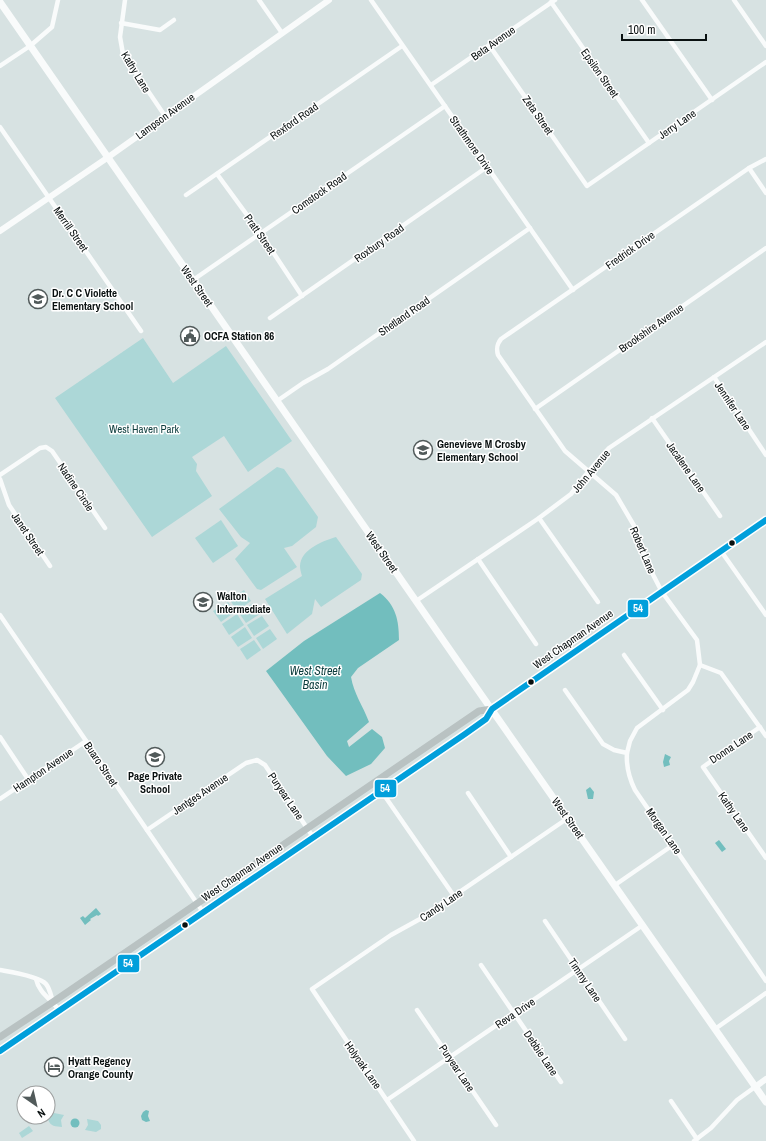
<svg xmlns="http://www.w3.org/2000/svg" width="766" height="1141" viewBox="0 0 766 1141" font-family="'Archivo Narrow',sans-serif">
<style>
.green{fill:#acd7d7}
.water{fill:#72bebe}
.lines{fill:none;stroke-linecap:round;stroke-linejoin:round}
.minor{stroke:#f9fbfb;stroke-width:4.5}
.tertiary{stroke:#f9fbfb;stroke-width:6}
.secondary{stroke:#f9fbfb;stroke-width:7}
.primary{stroke:#b9c2c2;stroke-width:7}
.bus-1-casing{stroke:#fff;stroke-width:9}
.bus-1{stroke:#019fdb;stroke-width:6}
.bus-dot{fill:#091010;stroke:#fff;stroke-width:1.5}
.labels{text-anchor:middle;dominant-baseline:central;stroke-width:3;stroke-linejoin:round;paint-order:stroke}
.street-label{font-size:11px;fill:#091010;stroke:#fff}
.poi-label{font-size:11px;font-weight:bold;fill:#091010;stroke:#fff;text-anchor:start}
.park-label{font-size:11px;fill:#0e3e3e;stroke:#fff}
.water-label{font-size:12px;font-style:italic;fill:#0b3c3c;stroke:#fff}
.line-badge{stroke:#fff;stroke-width:1.5}
.badge-label{font-size:11px;text-anchor:middle;font-weight:bold;fill:#fff}
</style>
<rect width="100%" height="100%" fill="#d7e2e2"/>
<!-- green -->
<g class="green">
<polygon points="143,338 173,383 226,346 292,441 248,472 224,436 192,457 197,464 196,471 212,496 152,537 55,398"/>
<polygon points="277,467 284,469 318,517 316,527 292,546 284,548 297,567 261,590 257,589 235,559 250,543 241,537 219,509"/>
<polygon points="221,520 238,546 213,563 195,538"/>
<path d="M336,537L362,574L361,580L321,607L315,599L312,614L287,634L265,599L302,576C301,573 300,569 300,566C301,549 323,541 336,537Z"/>
<polygon points="244,590 251,601 237,611 230,600"/>
<polygon points="228,602 235,612 221,622 213,611"/>
<polygon points="253,603 260,614 246,623 239,613"/>
<polygon points="237,614 244,625 229,635 222,624"/>
<polygon points="262,616 269,626 254,636 247,625"/>
<polygon points="245,627 252,638 238,647 231,637"/>
<polygon points="270,629 277,639 263,649 256,638"/>
<polygon points="254,640 261,650 247,660 240,649"/>
<path d="M54,1113L64,1115L61,1120L62,1127C56,1126 50,1127 48,1119L51,1115Z"/>
<polygon points="87,1119 98,1121 101,1125 101,1129 96,1132 85,1130 88,1125"/>
<polygon points="29,1126 33,1131 22,1138 19,1133"/>
</g>
<!-- water -->
<g class="water">
<path d="M380,593C396,605 399,621 399,640L358,668L351,677C354,694 363,706 369,722L347,741L349,747L372,729L382,737L385,748L371,764L346,776L327,756L266,671L304,641Z"/>
<polygon points="665,754 671,757 669,761 670,765 664,767 663,762"/>
<polygon points="590,787 594,792 593,799 588,799 586,790"/>
<polygon points="719,840 726,849 722,852 715,843"/>
<polygon points="96,908 101,914 98,916 97,915 90,919 91,920 85,925 80,918 83,916 85,918"/>
<polygon points="146,1110 149,1111 148,1116 150,1121 146,1122 142,1120 141,1116 143,1112"/>
<circle cx="75" cy="1123" r="4.5"/>
</g>
<g class="lines">
<!-- minor -->
<g class="minor">
<polyline points="125,0 120,37 123,54 165,116"/>
<polyline points="259,0 282,33"/>
<polyline points="371,0 573,290"/>
<polyline points="642,0 712,100"/>
<polyline points="734,0 766,46"/>
<polyline points="551,2 649,143"/>
<polyline points="121,23 160,30 174,20"/>
<polyline points="489,45 587,186 766,62"/>
<polyline points="0,66 30,46 52,27 58,0"/>
<polyline points="431,85 555,0"/>
<polyline points="0,127 141,331"/>
<path d="M766,159L749,168L501,339C497,344 496,348 498,355L565,451L616,495L636,529L648,565L662,592L697,640L700,665L721,673L766,736"/>
<polyline points="749,168 766,193"/>
<polyline points="217,174 261,234 302,296"/>
<polyline points="186,195 402,46"/>
<polyline points="193,280 445,106"/>
<polyline points="270,318 487,167"/>
<polyline points="714,377 766,455"/>
<polyline points="277,401 303,383 328,369 530,228"/>
<polyline points="535,409 766,248"/>
<polyline points="652,418 720,516"/>
<polyline points="0,475 40,448 46,447 52,451 105,528"/>
<polyline points="0,479 9,505 50,566"/>
<polyline points="539,518 598,602"/>
<polyline points="721,551 766,615"/>
<polyline points="478,559 536,644"/>
<polyline points="416,601 539,518 571,494 588,472 609,448 766,342"/>
<polyline points="0,615 203,912"/>
<polyline points="624,655 663,710"/>
<path d="M565,690L603,744L614,750L627,753C626,767 629,778 635,790L766,981"/>
<polyline points="760,727 703,767 766,858"/>
<polyline points="0,737 28,779"/>
<polyline points="627,753 630,741 637,728 688,690 693,682 700,665"/>
<polyline points="375,782 454,896"/>
<polyline points="468,793 511,857"/>
<polyline points="0,799 86,741"/>
<polyline points="147,830 246,763 257,760 265,765 313,837"/>
<polyline points="615,885 673,845"/>
<polyline points="545,921 625,1039"/>
<polyline points="481,965 561,1082"/>
<path d="M0,970C11,972 39,976 46,984C50,989 51,996 53,1002"/>
<path d="M36,979C39,993 51,999 59,1010"/>
<polyline points="417,1010 496,1125"/>
<polyline points="715,1029 766,993"/>
<polyline points="387,1100 643,925"/>
<polyline points="671,1101 697,1139"/>
<polyline points="414,1141 312,989 391,935 420,919 568,818"/>
<polyline points="694,1141 711,1128 737,1100 755,1087"/>
</g>
<!-- tertiary -->
<g class="tertiary">
<polyline points="0,231 107,158 329,0"/>
<polyline points="755,1087 766,1079"/>
</g>
<!-- secondary -->
<polyline class="secondary" points="0,2 459,663 766,1102"/>
<!-- primary -->
<g class="primary">
<polyline points="0,1037 53,1002 479,711 492,709"/>
<polyline points="0,1051 465,734 486,719 492,709 766,520"/>
</g>
<defs>
<polyline id="bus-1" points="0,1051 465,734 486,719 492,709 766,520"/>
</defs>
<!-- bus-1 casing -->
<use href="#bus-1" class="bus-1-casing"/>
<!-- bus-1 -->
<use href="#bus-1" class="bus-1"/>
</g>
<!-- icons -->
<defs>
<symbol id="school-ring" viewBox="-11 -11 22 22"><circle r="9.5" fill="#fff" stroke="#515a5a" stroke-width="1.5"/><path d="M0-5L7-2L0 1L-7-2ZM-4 1L0 2.5L4 1V4Q0 6-4 4Z" fill="#515a5a"/></symbol>
<symbol id="civic-ring" viewBox="-11 -11 22 22"><circle r="9.5" fill="#fff" stroke="#515a5a" stroke-width="1.5"/><path d="M-.6-6.5H3V-4.5H.6V-3L4-1V1h2V6H-6V1h2V-1L-.6-3ZM-1.2 2.5V6h2.4V2.5Z" fill="#515a5a"/></symbol>
<symbol id="hotel-ring" viewBox="-11 -11 22 22"><circle r="9.5" fill="#fff" stroke="#515a5a" stroke-width="1.5"/><path d="M-6-4.5h1.5V1H6V5H4.5V3h-9V5H-6ZM-4 0a1.8 1.8 0 1 1 3.6 0ZM.5 0V-2.5h3Q6-2.5 6 0Z" fill="#515a5a"/></symbol>
</defs>
<g fill-rule="evenodd">
<use href="#school-ring" x="27" y="288" width="22" height="22"/>
<use href="#civic-ring" x="179" y="325" width="22" height="22"/>
<use href="#school-ring" x="412" y="439" width="22" height="22"/>
<use href="#school-ring" x="192" y="591" width="22" height="22"/>
<use href="#school-ring" x="144" y="746" width="22" height="22"/>
<use href="#hotel-ring" x="43" y="1056" width="22" height="22"/>
</g>
<!-- markers -->
<g class="bus-dot">
<circle cx="732" cy="543" r="3.5"/>
<circle cx="531" cy="682" r="3.5"/>
<circle cx="185" cy="925" r="3.5"/>
</g>
<g class="labels">
<!-- street labels -->
<g class="street-label">
<text transform="translate(493 43) rotate(-35)">Beta Avenue</text>
<text transform="translate(136 72) rotate(59)">Kathy Lane</text>
<text transform="translate(600 73) rotate(55)">Epsilon Street</text>
<text transform="translate(538 115) rotate(55)">Zeta Street</text>
<text transform="translate(165 116) rotate(-36)">Lampson Avenue</text>
<text transform="translate(294 121) rotate(-35)">Rexford Road</text>
<text transform="translate(677 124) rotate(-35)">Jerry Lane</text>
<text transform="translate(472 145) rotate(55)">Strathmore Drive</text>
<text transform="translate(319 193) rotate(-35)">Comstock Road</text>
<text transform="translate(71 229) rotate(55)">Merrill Street</text>
<text transform="translate(260 234) rotate(55)">Pratt Street</text>
<text transform="translate(379 243) rotate(-35)">Roxbury Road</text>
<text transform="translate(630 250) rotate(-35)">Fredrick Drive</text>
<text transform="translate(197 286) rotate(55)">West Street</text>
<text transform="translate(404 316) rotate(-35)">Shetland Road</text>
<text transform="translate(651 328) rotate(-35)">Brookshire Avenue</text>
<text transform="translate(733 406) rotate(56)">Jennifer Lane</text>
<text transform="translate(686 467) rotate(55)">Jacalene Lane</text>
<text transform="translate(591 471) rotate(-50)">John Avenue</text>
<text transform="translate(76 487) rotate(56)">Nadine Circle</text>
<text transform="translate(28 534) rotate(56)">Janet Street</text>
<text transform="translate(643 550) rotate(67)">Robert Lane</text>
<text transform="translate(382 552) rotate(55)">West Street</text>
<text transform="translate(573 639) rotate(-35)">West Chapman Avenue</text>
<text transform="translate(731 747) rotate(-34)">Donna Lane</text>
<text transform="translate(101 764) rotate(56)">Buaro Street</text>
<text transform="translate(43 770) rotate(-34)">Hampton Avenue</text>
<text transform="translate(200 794) rotate(-34)">Jentges Avenue</text>
<text transform="translate(286 796) rotate(56)">Puryear Lane</text>
<text transform="translate(734 812) rotate(55)">Kathy Lane</text>
<text transform="translate(568 818) rotate(55)">West Street</text>
<text transform="translate(664 831) rotate(55)">Morgan Lane</text>
<text transform="translate(242 872) rotate(-34)">West Chapman Avenue</text>
<text transform="translate(441 905) rotate(-34)">Candy Lane</text>
<text transform="translate(585 980) rotate(56)">Timmy Lane</text>
<text transform="translate(515 1013) rotate(-34)">Reva Drive</text>
<text transform="translate(541 1053) rotate(56)">Debbie Lane</text>
<text transform="translate(363 1065) rotate(55)">Holyoak Lane</text>
<text transform="translate(457 1068) rotate(56)">Puryear Lane</text>
</g>
<!-- poi labels -->
<g class="poi-label">
<text x="52" y="293">Dr. C C Violette<tspan x="52" dy="13">Elementary School</tspan></text>
<text x="204" y="336">OCFA Station 86</text>
<text x="437" y="444">Genevieve M Crosby<tspan x="437" dy="13">Elementary School</tspan></text>
<text x="217" y="596">Walton<tspan x="217" dy="13">Intermediate</tspan></text>
<text x="155" y="776" text-anchor="middle">Page Private<tspan x="155" dy="13">School</tspan></text>
<text x="68" y="1061">Hyatt Regency<tspan x="68" dy="13">Orange County</tspan></text>
</g>
<!-- park labels -->
<g class="park-label">
<text x="144" y="429">West Haven Park</text>
</g>
<!-- water labels -->
<g class="water-label">
<text x="315" y="671">West Street<tspan x="315" dy="14">Basin</tspan></text>
</g>
</g>
<g class="line-badge">
<rect x="627" y="599" width="22" height="19" rx="4" fill="#019fdb"/>
<rect x="374" y="779" width="23" height="19" rx="4" fill="#019fdb"/>
<rect x="117" y="954" width="23" height="19" rx="4" fill="#019fdb"/>
</g>
<g class="badge-label">
<text x="638" y="612">54</text>
<text x="385" y="792">54</text>
<text x="128" y="967">54</text>
</g>
<!-- north arrow -->
<g transform="translate(36 1105) rotate(146)"><circle r="19" fill="#ffffff" stroke="#9d9f9f"/>
<path d="M0-3L7 15L0 10L-7 15Z" fill="#515a5a"/>
<text y="-6" font-size="11" font-weight="bold" text-anchor="middle" fill="#091010">N</text>
</g>
<!-- scale -->
<path d="M622 34v6h84v-6" fill="none" stroke="#091010" stroke-width="2"/>
<text x="628" y="34" font-size="12" fill="#091010" stroke="#ffffff" stroke-width="3" paint-order="stroke">100 m</text>
</svg>
